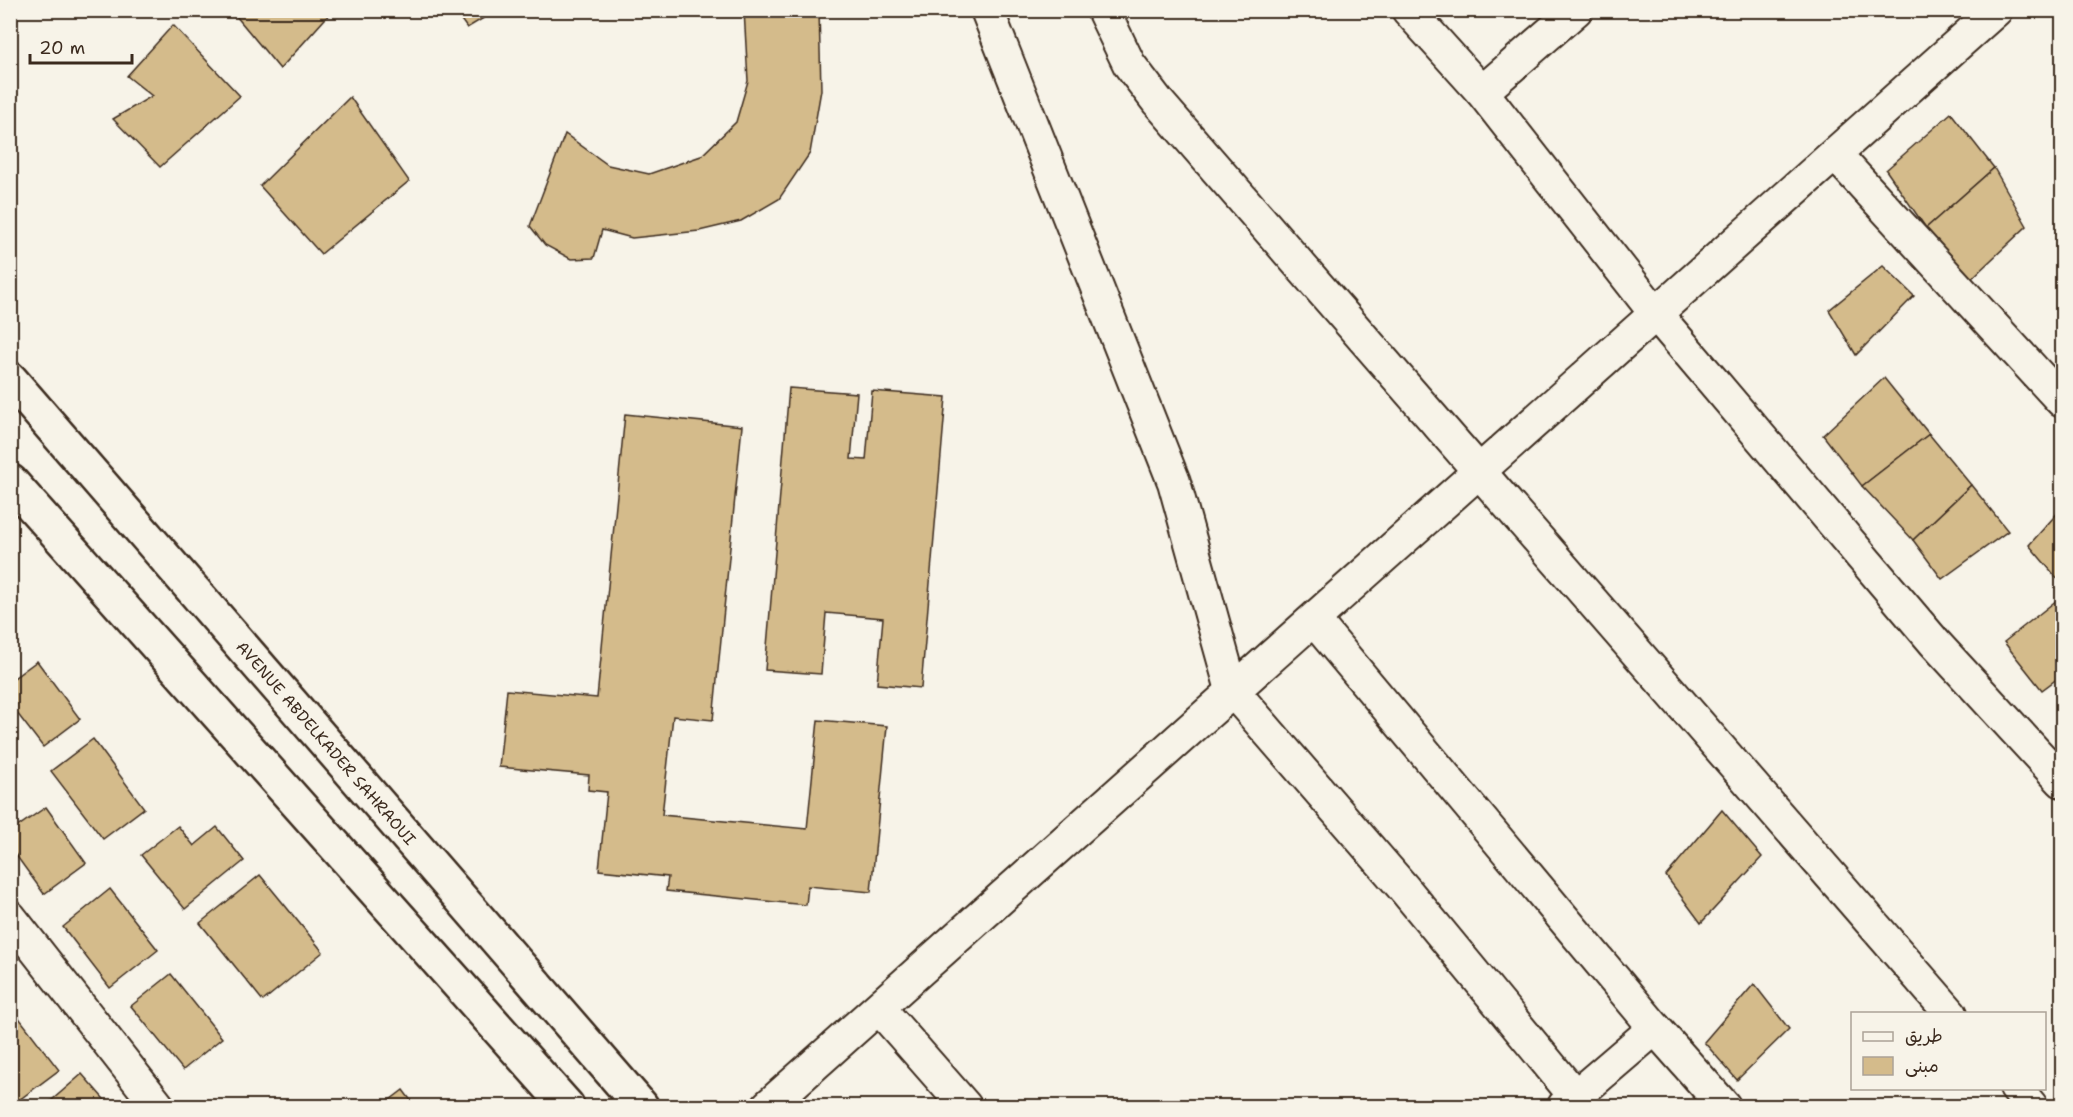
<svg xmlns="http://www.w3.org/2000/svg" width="2073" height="1117" viewBox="0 0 2073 1117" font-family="'Shantell Sans','Playpen Sans Arabic',sans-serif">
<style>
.building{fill:#d4bb8b;stroke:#3b2a1e;stroke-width:1.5}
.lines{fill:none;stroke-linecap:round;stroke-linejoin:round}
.street-casing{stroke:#3b2a1e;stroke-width:36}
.secondary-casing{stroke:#3b2a1e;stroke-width:38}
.street{stroke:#f7f3e8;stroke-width:32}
.secondary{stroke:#f7f3e8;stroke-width:33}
.labels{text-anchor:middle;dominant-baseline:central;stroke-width:5;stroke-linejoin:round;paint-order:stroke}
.street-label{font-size:16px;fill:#3b2a1e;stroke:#f7f3e8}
</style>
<rect width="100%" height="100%" fill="#f7f3e8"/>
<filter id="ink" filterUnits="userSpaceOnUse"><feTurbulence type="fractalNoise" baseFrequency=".0167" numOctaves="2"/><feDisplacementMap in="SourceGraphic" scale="12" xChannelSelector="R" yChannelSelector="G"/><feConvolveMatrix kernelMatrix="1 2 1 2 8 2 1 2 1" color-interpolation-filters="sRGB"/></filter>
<g filter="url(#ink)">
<!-- building -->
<g class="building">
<polygon points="231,10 333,10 280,69"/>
<polygon points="429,10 450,10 433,16"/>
<polygon points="454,10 497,10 467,28"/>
<polygon points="744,10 819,10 821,90 810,153 779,199 741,221 699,231 632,238 602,230 594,258 571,259 545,245 530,226 565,134 608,165 649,174 701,156 736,122 748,81"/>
<polygon points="173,25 240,96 160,167 113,119 152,96 127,76"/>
<polygon points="350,97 409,181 321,254 260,186"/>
<polygon points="1951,113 1994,168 1926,228 1886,170"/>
<polygon points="1994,168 2027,226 1971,279 1926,228"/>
<polygon points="1883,266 1914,296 1856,355 1829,310"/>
<polygon points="1884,378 1929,434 1862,486 1823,435"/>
<polygon points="789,388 857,393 851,459 866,460 872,391 946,397 921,688 877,684 883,618 826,613 821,674 765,670"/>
<polygon points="625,414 742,426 713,720 673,716 662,815 807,829 818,720 887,726 871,892 808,886 806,905 666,891 668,877 599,870 607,792 588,790 589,775 499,767 507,690 597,698"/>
<polygon points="1929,434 1971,485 1913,540 1862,486"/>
<polygon points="1971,485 2008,531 1942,579 1913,540"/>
<polygon points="2062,508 2062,584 2029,545"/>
<polygon points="2062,596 2062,675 2042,690 2004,642"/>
<polygon points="37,661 80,719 43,747 10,704 10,681"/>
<polygon points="93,739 144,808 103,839 51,771"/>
<polygon points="46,807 86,863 44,894 10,847 10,832"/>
<polygon points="1722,810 1762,857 1701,923 1666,876"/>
<polygon points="178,826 194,846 217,827 244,861 185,909 141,855"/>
<polygon points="260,875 323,952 263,1001 200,923"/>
<polygon points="110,889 158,950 110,988 63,927"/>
<polygon points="171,974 222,1038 183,1070 131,1006"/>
<polygon points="1754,984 1789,1029 1737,1080 1704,1042"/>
<polygon points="10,1006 59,1070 11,1106 10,1106"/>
<polygon points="82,1074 110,1106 45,1106"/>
<polygon points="403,1090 415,1106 382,1106"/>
</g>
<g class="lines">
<defs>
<g id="street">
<polyline points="987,10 1174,482 1232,690 1407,892 1575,1096"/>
<polyline points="1103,10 1129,64 1158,102 1951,1014"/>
<polyline points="1408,10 1482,92 1656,314 1935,643 2062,781"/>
<polyline points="1482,92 1576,10"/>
<polyline points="1835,154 2062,401"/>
<polyline points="1314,620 1655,1028 1724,1106"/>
<polyline points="10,917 158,1106"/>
<polyline points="879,1008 965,1106"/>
<polyline points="2016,1088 2031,1106"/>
<polyline points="768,1106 1996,10"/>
<polyline points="1564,1106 1655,1028"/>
</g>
<g id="secondary">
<polyline points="10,379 641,1106"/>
<polyline points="10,481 567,1106"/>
</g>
</defs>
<!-- street casing -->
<use href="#street" class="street-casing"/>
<!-- secondary casing -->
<use href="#secondary" class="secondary-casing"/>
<!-- street -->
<use href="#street" class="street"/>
<!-- secondary -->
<use href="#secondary" class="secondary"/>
</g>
</g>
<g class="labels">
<!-- street labels -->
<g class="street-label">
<text transform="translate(326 743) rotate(49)">AVENUE ABDELKADER SAHRAOUI</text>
</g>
</g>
<!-- margin -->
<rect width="2073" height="1117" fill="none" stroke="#f7f3e8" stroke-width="36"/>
<rect x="18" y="18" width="2037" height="1081" fill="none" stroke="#3b2a1e" stroke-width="2" filter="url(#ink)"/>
<!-- legend -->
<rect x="1851" y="1012" width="195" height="78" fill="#f7f3e8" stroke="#aca397" stroke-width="1.5"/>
<rect x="1863" y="1032" width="30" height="9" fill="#f7f3e8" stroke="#aca397" stroke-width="1.5"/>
<text x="1905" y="1042" font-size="18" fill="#3b2a1e">طريق</text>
<rect x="1863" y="1057" width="30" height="18" fill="#d4bb8b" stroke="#aca397" stroke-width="1.5"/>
<text x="1905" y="1072" font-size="18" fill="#3b2a1e">مبنى</text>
<!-- scale -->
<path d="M30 54v9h102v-9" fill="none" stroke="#3b2a1e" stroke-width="3"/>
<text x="39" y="54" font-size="18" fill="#3b2a1e" stroke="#f7f3e8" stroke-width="4.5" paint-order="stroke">20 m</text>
</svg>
